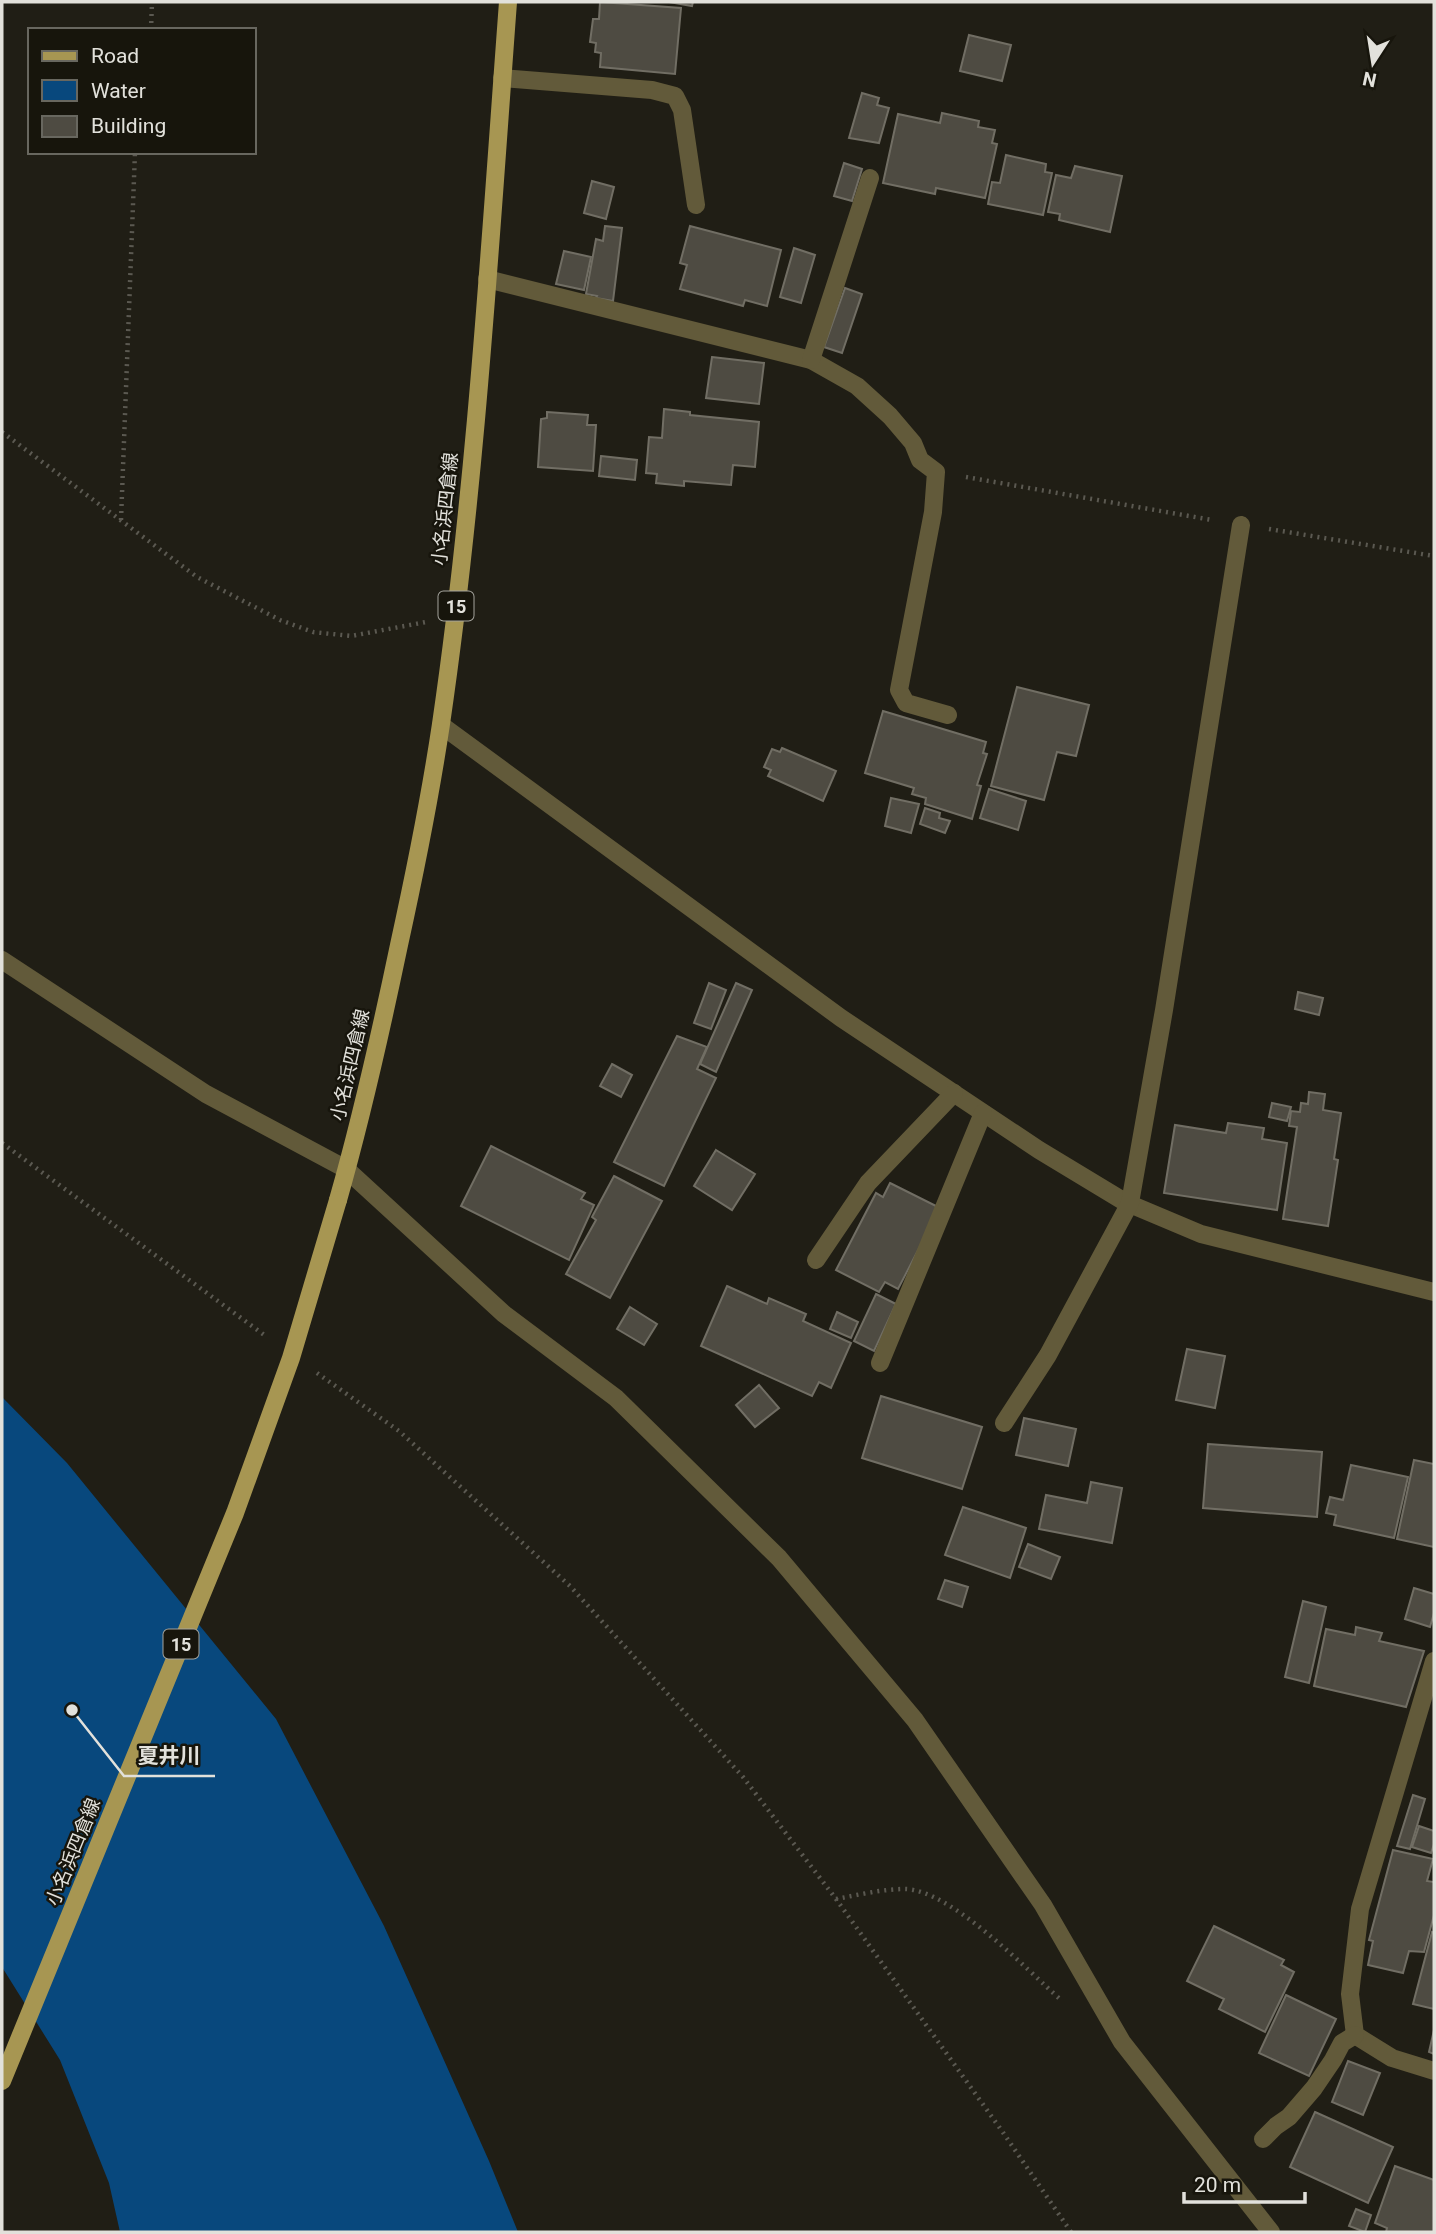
<svg xmlns="http://www.w3.org/2000/svg" width="1436" height="2234" viewBox="0 0 1436 2234" font-family="Roboto,'Noto Sans JP',sans-serif">
<style>
.water{fill:#08487d}
.building{fill:#4e4b42;stroke:#716e64;stroke-width:2}
.lines{fill:none;stroke-linecap:round;stroke-linejoin:round}
.path{stroke:#5b5951;stroke-width:4.5;stroke-dasharray:2 5;stroke-linecap:butt}
.street{stroke:#625a3a;stroke-width:18}
.primary{stroke:#a79652;stroke-width:18}
.primary-bridge{stroke:#a79652;stroke-width:18}
.labels{text-anchor:middle;dominant-baseline:central;stroke-width:5;stroke-linejoin:round;paint-order:stroke}
.shield{fill:#17150c;stroke:#a5a49d;stroke-width:2}
.shield-label{font-size:18px;font-weight:bold;fill:#e2e1db}
.street-label{font-size:19px;fill:#e2e1db;stroke:#17150c}
.leader{fill:none;stroke:#e2e1db;stroke-width:2.5}
.callout-dot{fill:#e2e1db;stroke:#17150c;stroke-width:2.5}
.callout-label{font-size:21px;text-anchor:middle;font-weight:bold;fill:#e2e1db;stroke:#17150c;stroke-width:5;stroke-linejoin:round;paint-order:stroke}
</style>
<rect width="100%" height="100%" fill="#201e15"/>
<!-- water -->
<polygon class="water" points="2,1397 67,1463 276,1719 384,1926 489,2161 518,2232 120,2232 109,2183 60,2060 2,1967"/>
<!-- building -->
<g class="building">
<polygon points="600,2 681,8 675,74 600,67 601,53 595,52 596,43 590,42 593,19 599,19"/>
<polygon points="669,2 693,2 692,6"/>
<polygon points="969,35 1011,45 1002,81 960,71"/>
<polygon points="862,93 879,98 877,105 889,108 879,143 849,138"/>
<polygon points="942,113 979,121 978,127 995,130 992,143 997,144 985,198 936,188 935,194 883,183 898,114 940,123"/>
<polygon points="1006,155 1046,164 1045,172 1052,173 1043,215 988,204 992,182 1000,183"/>
<polygon points="844,163 862,169 852,201 834,196"/>
<polygon points="1075,166 1122,176 1110,232 1059,220 1060,214 1048,212 1056,175 1071,178"/>
<polygon points="592,181 614,187 606,219 584,213"/>
<polygon points="605,226 622,228 613,301 596,298 597,296 586,294 596,239 603,241"/>
<polygon points="690,226 781,250 767,306 745,300 743,306 680,289 687,265 680,263"/>
<polygon points="794,248 815,255 801,303 780,297"/>
<polygon points="564,251 591,257 584,290 556,284"/>
<polygon points="845,288 862,294 842,353 824,347"/>
<polygon points="712,357 764,363 759,404 706,398"/>
<polygon points="664,409 690,412 690,415 759,422 755,467 733,465 731,485 684,481 684,486 656,483 657,474 646,473 649,437 662,438"/>
<polygon points="547,412 588,415 587,425 596,425 593,471 538,467 541,419 547,418"/>
<polygon points="601,456 637,460 635,480 599,476"/>
<polygon points="1017,687 1089,705 1076,756 1057,752 1044,800 991,786"/>
<polygon points="883,711 986,742 983,753 987,754 977,785 981,786 972,819 925,804 926,798 912,794 914,788 865,773"/>
<polygon points="782,748 836,771 823,801 768,776 771,770 764,767 772,749 780,752"/>
<polygon points="989,789 1026,801 1018,830 980,818"/>
<polygon points="891,798 919,804 911,833 885,826"/>
<polygon points="925,808 940,813 939,818 950,821 945,833 920,824"/>
<polygon points="709,983 726,990 711,1029 694,1023"/>
<polygon points="736,983 752,990 716,1072 700,1064"/>
<polygon points="1298,992 1323,998 1319,1015 1295,1009"/>
<polygon points="677,1036 707,1047 697,1069 716,1078 664,1186 614,1162"/>
<polygon points="612,1064 632,1075 621,1097 600,1086"/>
<polygon points="1309,1092 1325,1094 1323,1110 1341,1113 1334,1159 1338,1160 1328,1226 1283,1219 1297,1127 1289,1126 1291,1111 1300,1112 1301,1103 1308,1104"/>
<polygon points="1272,1103 1291,1107 1287,1121 1269,1117"/>
<polygon points="1228,1123 1264,1128 1262,1139 1287,1143 1277,1210 1164,1193 1175,1125 1226,1133"/>
<polygon points="491,1146 585,1193 581,1199 594,1205 569,1260 461,1206"/>
<polygon points="716,1150 755,1174 732,1210 694,1186"/>
<polygon points="614,1176 662,1201 610,1298 566,1274 596,1220 592,1217"/>
<polygon points="890,1183 940,1208 898,1289 885,1282 879,1292 836,1270 876,1193 883,1197"/>
<polygon points="727,1286 767,1304 769,1298 806,1314 803,1321 851,1343 831,1388 819,1382 812,1396 701,1346"/>
<polygon points="876,1294 896,1304 874,1351 854,1341"/>
<polygon points="630,1307 657,1324 644,1345 617,1329"/>
<polygon points="837,1312 858,1322 851,1338 830,1329"/>
<polygon points="1187,1349 1225,1356 1215,1408 1176,1400"/>
<polygon points="759,1385 779,1408 755,1427 736,1405"/>
<polygon points="881,1396 982,1427 962,1489 862,1458"/>
<polygon points="1024,1418 1076,1429 1068,1466 1016,1455"/>
<polygon points="1208,1444 1322,1452 1317,1517 1203,1508"/>
<polygon points="1414,1460 1434,1464 1434,1547 1397,1539"/>
<polygon points="1351,1465 1408,1477 1394,1538 1334,1525 1336,1515 1326,1513 1330,1497 1343,1500"/>
<polygon points="1091,1482 1122,1488 1112,1543 1039,1529 1046,1495 1087,1503"/>
<polygon points="963,1507 1026,1528 1010,1578 945,1555"/>
<polygon points="1028,1544 1060,1557 1051,1579 1019,1567"/>
<polygon points="945,1580 968,1587 962,1607 938,1599"/>
<polygon points="1414,1588 1434,1594 1434,1613 1430,1627 1405,1619"/>
<polygon points="1303,1601 1326,1607 1309,1683 1285,1677"/>
<polygon points="1356,1627 1382,1633 1379,1641 1424,1651 1406,1707 1314,1686 1326,1629 1355,1635"/>
<polygon points="1413,1795 1425,1799 1410,1849 1397,1846"/>
<polygon points="1419,1826 1434,1831 1434,1844 1431,1853 1412,1847"/>
<polygon points="1393,1850 1433,1859 1427,1881 1434,1882 1434,1915 1424,1952 1409,1951 1403,1973 1368,1965 1373,1941 1369,1940"/>
<polygon points="1214,1926 1284,1960 1281,1965 1294,1972 1265,2032 1219,2009 1224,1999 1187,1981"/>
<polygon points="1432,1932 1434,1933 1434,2009 1413,2004"/>
<polygon points="1286,1995 1336,2019 1309,2076 1259,2053"/>
<polygon points="1434,2030 1434,2054 1429,2052"/>
<polygon points="1348,2061 1380,2073 1363,2115 1332,2102"/>
<polygon points="1315,2112 1393,2147 1368,2203 1290,2167"/>
<polygon points="1395,2166 1434,2180 1434,2232 1386,2232 1387,2228 1375,2223"/>
<polygon points="1356,2209 1371,2215 1365,2232 1349,2226"/>
</g>
<g class="lines">
<!-- path -->
<g class="path">
<polyline points="151,30 152,2"/>
<polyline points="2,432 197,577 280,620 313,632 351,636 426,622"/>
<polyline points="966,477 1212,520"/>
<polyline points="121,520 135,152"/>
<polyline points="1269,529 1434,556"/>
<polyline points="2,1143 267,1337"/>
<polyline points="317,1373 399,1431 570,1586 743,1777 836,1899 1002,2131 1071,2232"/>
<path d="M836,1899C858,1895 882,1889 905,1889C951,1890 1026,1969 1061,2000"/>
</g>
<!-- street -->
<g class="street">
<polyline points="502,78 652,90 675,96 682,110 696,205"/>
<polyline points="487,279 811,360 857,386 890,416 913,443 920,460 936,472 933,512 899,690 906,703 948,715"/>
<polyline points="811,360 870,178"/>
<polyline points="441,725 841,1018 1039,1150 1125,1202 1201,1234 1434,1292"/>
<polyline points="2,960 206,1094 346,1169 504,1314 616,1398 779,1558 915,1720 1043,1905 1122,2042 1271,2232"/>
<polyline points="816,1260 868,1183 954,1093"/>
<polyline points="880,1363 983,1113"/>
<polyline points="1004,1423 1048,1355 1130,1203 1164,1010 1241,525"/>
<polyline points="1434,1661 1360,1909 1350,1994 1355,2035 1392,2058 1434,2071"/>
<polyline points="1263,2139 1276,2126 1289,2117 1314,2088 1333,2060 1342,2043 1355,2035"/>
</g>
<!-- primary -->
<path class="primary" d="M338,1200C362,1116 381,1031 399,945C415,872 430,798 441,724C476,484 490,243 508,2"/>
<!-- primary-bridge -->
<polyline class="primary-bridge" points="2,2081 235,1513 291,1358 338,1200"/>
</g>
<g class="labels">
<!-- shield labels -->
<g class="shield">
<rect x="438.5" y="591.5" width="35" height="29" rx="5"/>
<rect x="163.5" y="1629.5" width="35" height="29" rx="5"/>
</g>
<g class="shield-label">
<text x="456" y="606">15</text>
<text x="181" y="1644">15</text>
</g>
<!-- street labels -->
<g class="street-label">
<text transform="translate(445 509) rotate(-84)">小名浜四倉線</text>
<text transform="translate(350 1065) rotate(-77)">小名浜四倉線</text>
<text transform="translate(73 1852) rotate(-68)">小名浜四倉線</text>
</g>
</g>
<!-- callouts -->
<path class="leader" d="M72 1710L124 1776H215"/>
<circle class="callout-dot" cx="72" cy="1710" r="7"/>
<g class="callout-label">
<text x="169" y="1763">夏井川</text>
</g>
<!-- border -->
<rect width="1436" height="2234" fill="none" stroke="#e2e1db" stroke-width="7"/>
<!-- legend -->
<rect x="28" y="28" width="228" height="126" fill="#17150c" stroke="#68675f" stroke-width="2"/>
<rect x="42" y="51" width="35" height="10" fill="#a79652" stroke="#68675f" stroke-width="2"/>
<text x="91" y="63" font-size="21" fill="#e2e1db">Road</text>
<rect x="42" y="80" width="35" height="21" fill="#08487d" stroke="#68675f" stroke-width="2"/>
<text x="91" y="98" font-size="21" fill="#e2e1db">Water</text>
<rect x="42" y="116" width="35" height="21" fill="#4e4b42" stroke="#68675f" stroke-width="2"/>
<text x="91" y="133" font-size="21" fill="#e2e1db">Building</text>
<!-- north arrow -->
<g transform="translate(1373 63) rotate(192)" stroke="#17150c" stroke-width="5" paint-order="stroke">
<path d="M0-5L12 26L0 18L-12 26Z" fill="#e2e1db"/>
<text y="-10" font-size="19" font-weight="bold" text-anchor="middle" fill="#e2e1db">N</text>
</g>
<!-- scale -->
<path d="M1184 2192v10h121v-10" fill="none" stroke="#e2e1db" stroke-width="3.5"/>
<text x="1194" y="2192" font-size="21" fill="#e2e1db" stroke="#17150c" stroke-width="5" paint-order="stroke">20 m</text>
</svg>
